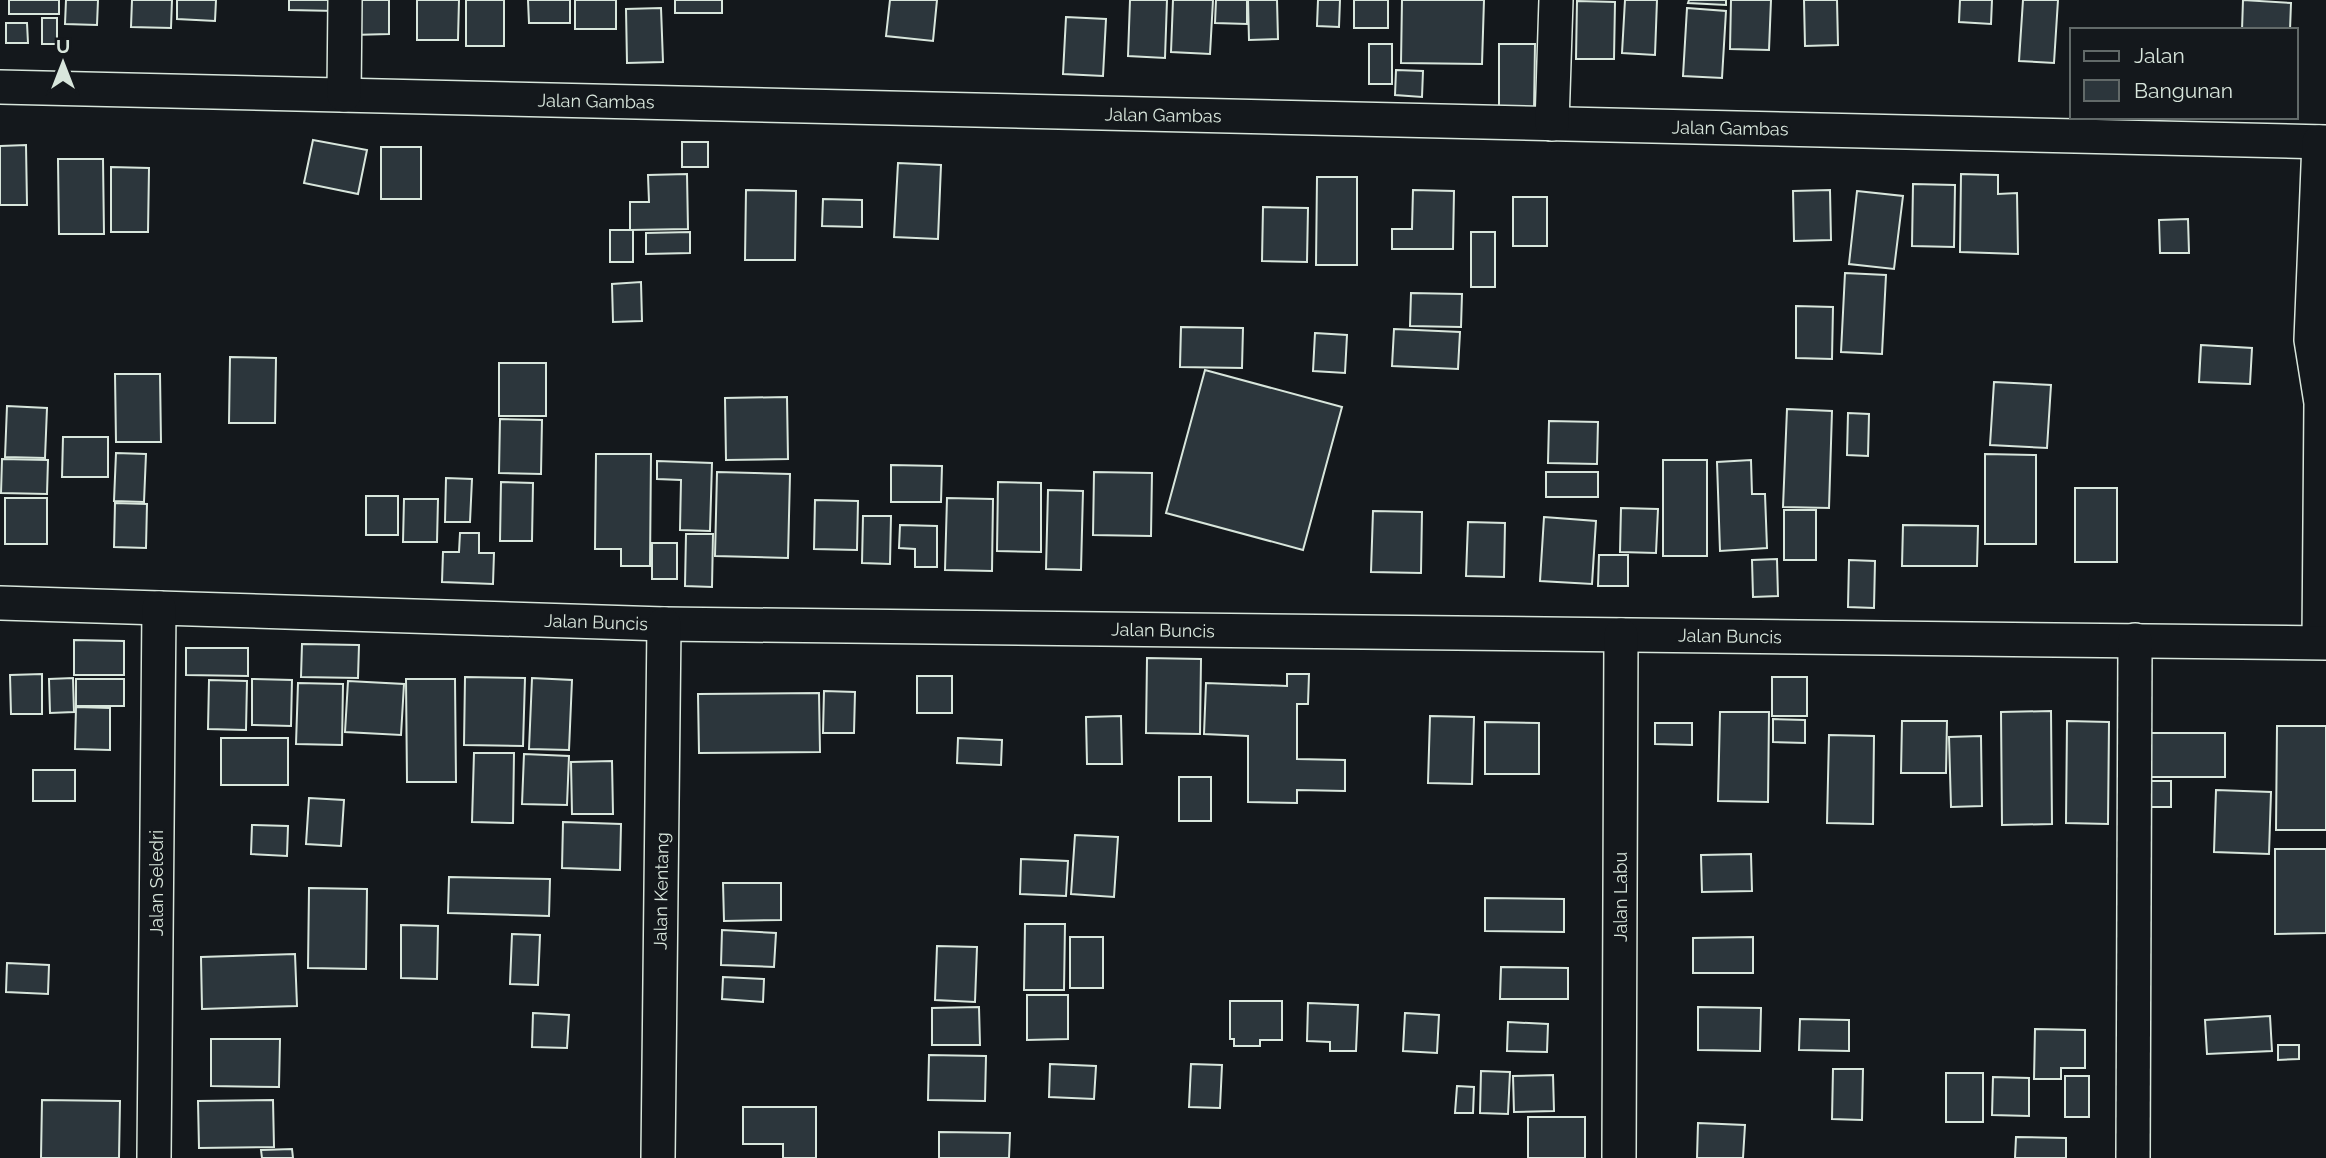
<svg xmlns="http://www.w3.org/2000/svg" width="2326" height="1158" viewBox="0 0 2326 1158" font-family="Raleway,sans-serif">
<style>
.building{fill:#2c363c;stroke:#d8e6dc;stroke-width:2}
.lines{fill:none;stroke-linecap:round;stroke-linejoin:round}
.minor-casing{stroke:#d8e6dc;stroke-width:36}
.minor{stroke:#14181c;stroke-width:33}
.labels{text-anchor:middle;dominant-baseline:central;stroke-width:5;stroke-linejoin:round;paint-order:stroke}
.street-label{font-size:18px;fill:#d8e6dc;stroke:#14181c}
</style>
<rect width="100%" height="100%" fill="#14181c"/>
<!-- building -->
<g class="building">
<rect x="9" y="0" width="50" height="14"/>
<polygon points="66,0 98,0 97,25 65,24"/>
<polygon points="132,0 172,0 171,28 131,27"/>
<polygon points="177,0 216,0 215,21 177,19"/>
<polygon points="289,0 336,0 336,11 289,10"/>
<polygon points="351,0 389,0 389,34 352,35"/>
<polygon points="417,0 459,0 458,40 417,40"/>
<rect x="466" y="0" width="38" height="46"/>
<polygon points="528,0 570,0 570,23 529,23"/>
<rect x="575" y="0" width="41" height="29"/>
<rect x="675" y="0" width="47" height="13"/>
<polygon points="890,0 937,0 933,41 886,36"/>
<polygon points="1130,0 1167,0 1165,58 1128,56"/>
<polygon points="1173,0 1213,0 1210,54 1171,52"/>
<polygon points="1216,0 1247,0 1247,24 1215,23"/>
<polygon points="1248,0 1277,0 1278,39 1249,40"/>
<polygon points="1318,0 1340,0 1339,27 1317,26"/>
<rect x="1354" y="0" width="34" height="28"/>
<polygon points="1402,0 1484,0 1482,64 1401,63"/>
<polygon points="1625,0 1657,0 1655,55 1622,53"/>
<polygon points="1689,0 1726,0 1726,5 1688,3"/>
<polygon points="1731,0 1771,0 1769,50 1730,49"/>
<polygon points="1804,0 1837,0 1838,45 1805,46"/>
<polygon points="1960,0 1992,0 1991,24 1959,22"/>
<polygon points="2023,0 2058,0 2054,63 2019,61"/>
<polygon points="2243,0 2291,3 2290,30 2242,30"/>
<polygon points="1577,1 1615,2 1614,59 1576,59"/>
<polygon points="661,8 663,62 627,63 626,9"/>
<polygon points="1687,8 1726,11 1722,78 1683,76"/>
<polygon points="1066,17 1106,19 1103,76 1063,74"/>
<rect x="42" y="18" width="15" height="26"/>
<polygon points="6,23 27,23 28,43 6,43"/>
<rect x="1369" y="44" width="23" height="40"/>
<polygon points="1499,44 1535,44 1534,111 1499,111"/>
<polygon points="1396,70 1423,71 1422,97 1395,95"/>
<polygon points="313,140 367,150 358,194 304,183"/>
<rect x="682" y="142" width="26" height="25"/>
<polygon points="26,145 27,205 0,205 0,146"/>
<rect x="381" y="147" width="40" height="52"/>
<polygon points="58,159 103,159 104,234 59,234"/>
<polygon points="898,163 941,165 938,239 894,237"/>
<polygon points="111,167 149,168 148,232 111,232"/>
<polygon points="687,174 688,229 630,230 630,202 649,202 648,175"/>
<polygon points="1961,174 1998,175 1998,194 2017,193 2018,254 1960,252"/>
<polygon points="1317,177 1357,177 1357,265 1316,265"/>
<polygon points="1913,184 1955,185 1954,247 1912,246"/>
<polygon points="746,190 796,191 795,260 745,260"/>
<polygon points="1413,190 1454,191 1453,249 1392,249 1392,229 1412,229"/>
<polygon points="1830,190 1831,240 1794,241 1793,191"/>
<polygon points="1857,191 1903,196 1894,269 1849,264"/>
<rect x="1513" y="197" width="34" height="49"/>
<polygon points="823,199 862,200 862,227 822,226"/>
<polygon points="1263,207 1308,208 1307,262 1262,261"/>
<polygon points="2188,219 2189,253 2160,253 2159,220"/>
<rect x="610" y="230" width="23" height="32"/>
<polygon points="690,232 690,253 646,254 646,233"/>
<rect x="1471" y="232" width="24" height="55"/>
<polygon points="1845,273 1886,275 1882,354 1841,352"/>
<polygon points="641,282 642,321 613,322 612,284"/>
<polygon points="1411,293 1462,294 1461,327 1410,326"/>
<polygon points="1796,306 1833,307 1832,359 1796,358"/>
<polygon points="1181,327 1243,328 1242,368 1180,367"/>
<polygon points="1394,329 1460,332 1458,369 1392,366"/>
<polygon points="1315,333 1347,335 1345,373 1313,371"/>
<polygon points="2201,345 2252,348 2250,384 2199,382"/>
<polygon points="230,357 276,358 275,423 229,423"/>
<rect x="499" y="363" width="47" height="53"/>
<polygon points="1205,370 1342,407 1303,550 1166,513"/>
<polygon points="115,374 160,374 161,442 116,442"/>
<polygon points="1994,382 2051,385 2047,448 1990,445"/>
<polygon points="787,397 788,459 726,460 725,398"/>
<polygon points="7,406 47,408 45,458 5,457"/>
<polygon points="1787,409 1832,411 1829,508 1783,507"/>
<polygon points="1848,413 1869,414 1868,456 1847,455"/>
<polygon points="500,419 542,420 541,474 499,473"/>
<polygon points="1549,421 1598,422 1597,464 1548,463"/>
<polygon points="63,437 108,437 108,477 62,477"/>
<polygon points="116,453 146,454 144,502 114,501"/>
<polygon points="596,454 651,454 650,566 621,566 621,549 595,549"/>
<polygon points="1985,454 2036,455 2036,544 1985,544"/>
<polygon points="2,459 48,460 47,494 1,493"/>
<rect x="1663" y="460" width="44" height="96"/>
<polygon points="1751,460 1752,494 1765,494 1767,548 1720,551 1717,462"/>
<polygon points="657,461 712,463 710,531 680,530 681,480 657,479"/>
<polygon points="891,465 942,466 941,502 891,502"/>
<polygon points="717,472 790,474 788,558 715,556"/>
<polygon points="1094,472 1152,473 1151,536 1093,535"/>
<rect x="1546" y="472" width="52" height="25"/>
<polygon points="446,478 472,479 470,522 445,522"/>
<polygon points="501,482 533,483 532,541 500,541"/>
<polygon points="998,482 1041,483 1041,552 997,551"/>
<rect x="2075" y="488" width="42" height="74"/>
<polygon points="1048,490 1083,491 1081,570 1046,569"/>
<rect x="366" y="496" width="32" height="39"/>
<rect x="5" y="498" width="42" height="46"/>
<polygon points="947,498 993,499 992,571 945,570"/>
<polygon points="404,499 438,499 437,542 403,542"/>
<polygon points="815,500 858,501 857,550 814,549"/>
<polygon points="115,503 147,504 146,548 114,547"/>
<polygon points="1621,508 1658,509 1656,553 1620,552"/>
<rect x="1784" y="510" width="32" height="50"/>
<polygon points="1373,511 1422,512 1421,573 1371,572"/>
<polygon points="863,516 891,516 890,564 862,563"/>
<polygon points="1544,517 1596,521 1592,584 1540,581"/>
<polygon points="1468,522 1505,523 1504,577 1466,576"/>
<polygon points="900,525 937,526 937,567 915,567 915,549 899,548"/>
<polygon points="1903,525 1978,526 1977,566 1902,566"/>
<polygon points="460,533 479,533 479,553 494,553 493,584 442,582 443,552 459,552"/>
<polygon points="686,534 713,534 712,587 685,586"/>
<rect x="652" y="543" width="25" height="36"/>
<polygon points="1599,555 1628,555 1628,586 1598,586"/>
<polygon points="1777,559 1778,596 1753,597 1752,560"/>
<polygon points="1849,560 1875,561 1874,608 1848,607"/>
<polygon points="74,640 124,641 124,675 74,675"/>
<polygon points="302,644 359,645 358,678 301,677"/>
<polygon points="186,648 248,648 248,676 186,675"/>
<polygon points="1147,658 1201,659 1200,734 1146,733"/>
<polygon points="42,674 42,714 11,714 10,675"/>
<polygon points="1287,674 1309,674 1308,704 1297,704 1297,759 1345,760 1345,791 1297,790 1297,803 1248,802 1248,736 1204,734 1206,683 1287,686"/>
<rect x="917" y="676" width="35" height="37"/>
<polygon points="465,677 525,678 523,746 464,745"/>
<rect x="1772" y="677" width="35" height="39"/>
<polygon points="73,678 74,712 50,713 49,679"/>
<polygon points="532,678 572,680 569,750 529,749"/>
<rect x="76" y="679" width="48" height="27"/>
<polygon points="252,679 292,680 291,726 252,725"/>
<polygon points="406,679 455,679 456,782 407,782"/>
<polygon points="209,680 247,681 246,730 208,729"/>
<polygon points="348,681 404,684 401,735 345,732"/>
<polygon points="298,683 343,684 342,745 296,744"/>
<polygon points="824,691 855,692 854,733 823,733"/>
<polygon points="819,693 820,752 699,753 698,694"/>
<polygon points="76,707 110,708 110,750 75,749"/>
<polygon points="2051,711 2052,824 2002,825 2001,712"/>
<polygon points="1720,712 1769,712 1768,802 1718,801"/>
<polygon points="1121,716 1122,764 1087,764 1086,717"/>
<polygon points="1430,716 1474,717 1472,784 1428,783"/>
<polygon points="1773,719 1805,720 1805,743 1773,742"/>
<polygon points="1902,721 1947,721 1946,773 1901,773"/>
<polygon points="2067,721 2109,722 2108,824 2066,823"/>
<polygon points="1485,722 1539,723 1539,774 1485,774"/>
<polygon points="1655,723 1692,723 1692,745 1655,744"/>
<polygon points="2277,726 2326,726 2326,830 2276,830"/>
<rect x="2145" y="733" width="80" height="44"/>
<polygon points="1829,735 1874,736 1873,824 1827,823"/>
<polygon points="1981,736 1982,806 1951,807 1949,737"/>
<rect x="221" y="738" width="67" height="47"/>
<polygon points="958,738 1002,740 1001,765 957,763"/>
<polygon points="474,753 514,753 513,823 472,822"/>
<polygon points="524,754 569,756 567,805 522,804"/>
<polygon points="612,761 613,814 572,814 571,762"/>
<rect x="33" y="770" width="42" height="31"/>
<rect x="1179" y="777" width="32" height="44"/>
<rect x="2138" y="781" width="33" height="26"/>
<polygon points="2216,790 2271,792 2269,854 2214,852"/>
<polygon points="309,798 344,800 341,846 306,844"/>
<polygon points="563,822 621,824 620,870 562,868"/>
<polygon points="252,825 288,826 287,856 251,854"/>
<polygon points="1075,835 1118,837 1114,897 1071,894"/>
<polygon points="2275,849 2326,849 2326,933 2275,934"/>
<polygon points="1751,854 1752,891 1702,892 1701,855"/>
<polygon points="1021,859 1068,861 1066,896 1020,894"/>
<polygon points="449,877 550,879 549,916 448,913"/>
<polygon points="723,883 781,883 781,920 724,921"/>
<polygon points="309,888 367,889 366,969 308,968"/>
<polygon points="1485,898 1564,899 1564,932 1485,931"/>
<polygon points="1025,924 1065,924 1064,990 1024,990"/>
<polygon points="401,925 438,926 437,979 401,978"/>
<polygon points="722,930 776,933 774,967 721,965"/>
<polygon points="512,934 540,935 538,985 510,984"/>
<rect x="1070" y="937" width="33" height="51"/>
<polygon points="1753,937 1753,973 1693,973 1693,938"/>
<polygon points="937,946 977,947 975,1002 935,1000"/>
<polygon points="295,954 297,1006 202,1009 201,957"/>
<polygon points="7,963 49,965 48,994 6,992"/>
<polygon points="1501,967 1568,968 1568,999 1500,999"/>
<polygon points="723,977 764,979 763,1002 722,999"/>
<polygon points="1027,995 1068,995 1068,1039 1027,1040"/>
<polygon points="1230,1001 1282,1001 1282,1040 1260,1040 1260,1046 1234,1046 1234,1039 1230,1039"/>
<polygon points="1308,1003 1358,1005 1356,1051 1330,1051 1330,1042 1307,1041"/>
<polygon points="979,1007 980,1045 932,1045 932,1008"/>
<polygon points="1698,1007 1761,1008 1760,1051 1698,1050"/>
<polygon points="533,1013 569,1015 567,1048 532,1047"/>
<polygon points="1405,1013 1439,1015 1437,1053 1403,1051"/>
<polygon points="2270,1016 2272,1051 2207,1054 2205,1020"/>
<polygon points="1800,1019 1849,1020 1849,1051 1799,1050"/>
<polygon points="1508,1022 1548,1024 1547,1052 1507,1051"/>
<polygon points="2035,1029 2085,1030 2085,1068 2061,1068 2061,1079 2034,1079"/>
<polygon points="211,1039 280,1039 279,1087 211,1086"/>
<polygon points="2278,1045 2299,1045 2299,1059 2278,1060"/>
<polygon points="929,1055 986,1056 985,1101 928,1100"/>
<polygon points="1050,1064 1096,1066 1094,1099 1049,1097"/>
<polygon points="1191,1064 1222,1065 1220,1108 1189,1107"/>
<polygon points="1833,1069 1863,1069 1862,1120 1832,1119"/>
<polygon points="1481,1071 1510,1072 1508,1114 1480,1113"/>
<rect x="1946" y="1073" width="37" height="49"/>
<polygon points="1553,1075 1554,1111 1514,1112 1513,1076"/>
<rect x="2065" y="1076" width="24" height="41"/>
<polygon points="1993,1077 2029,1078 2029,1116 1992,1115"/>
<polygon points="1457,1086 1474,1087 1473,1113 1455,1113"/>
<polygon points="42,1100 120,1101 119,1158 41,1158"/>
<polygon points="273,1100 274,1147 199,1148 198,1101"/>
<polygon points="743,1107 816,1107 816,1158 783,1158 783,1144 743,1144"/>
<rect x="1528" y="1117" width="57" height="41"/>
<polygon points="1698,1123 1745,1125 1743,1158 1697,1158"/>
<polygon points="939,1132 1010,1133 1009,1158 939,1158"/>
<polygon points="2016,1137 2066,1138 2066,1158 2015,1158"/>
<polygon points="292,1149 293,1158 262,1158 261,1150"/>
</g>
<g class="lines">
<defs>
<g id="minor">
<polyline points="0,87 2326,142"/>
<polyline points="344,95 345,0"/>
<polyline points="1552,124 1556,0"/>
<polyline points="2319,142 2311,340 2321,403 2319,642"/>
<polyline points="0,603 664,624 2326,643"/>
<polyline points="154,1158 159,608"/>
<polyline points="658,1158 664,624"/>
<polyline points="1619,1158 1621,635"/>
<polyline points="2133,1158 2135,640"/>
</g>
</defs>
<!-- minor casing -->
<use href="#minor" class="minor-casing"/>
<!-- minor -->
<use href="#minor" class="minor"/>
</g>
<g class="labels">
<!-- street labels -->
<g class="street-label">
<text transform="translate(596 101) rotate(1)">Jalan Gambas</text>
<text transform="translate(1163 115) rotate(1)">Jalan Gambas</text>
<text transform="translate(1730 128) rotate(1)">Jalan Gambas</text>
<text transform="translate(596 622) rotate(2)">Jalan Buncis</text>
<text transform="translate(1163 630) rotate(1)">Jalan Buncis</text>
<text transform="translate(1730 636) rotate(1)">Jalan Buncis</text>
<text transform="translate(156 883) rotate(-90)">Jalan Seledri</text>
<text transform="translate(661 891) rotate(-89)">Jalan Kentang</text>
<text transform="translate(1620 897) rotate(-90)">Jalan Labu</text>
</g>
</g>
<!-- legend -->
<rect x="2070" y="28" width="228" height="91" fill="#14181c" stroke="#626a69" stroke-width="2"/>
<rect x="2084" y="51" width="35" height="10" fill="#14181c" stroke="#626a69" stroke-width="2"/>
<text x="2134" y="63" font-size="21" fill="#d8e6dc">Jalan</text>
<rect x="2084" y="80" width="35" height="21" fill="#2c363c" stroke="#626a69" stroke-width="2"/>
<text x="2134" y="98" font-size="21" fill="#d8e6dc">Bangunan</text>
<!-- north arrow -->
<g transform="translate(63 63)" stroke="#14181c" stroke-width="5" paint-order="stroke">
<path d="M0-5L12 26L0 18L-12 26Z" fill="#d8e6dc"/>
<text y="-10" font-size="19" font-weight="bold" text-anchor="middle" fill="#d8e6dc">U</text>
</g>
</svg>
